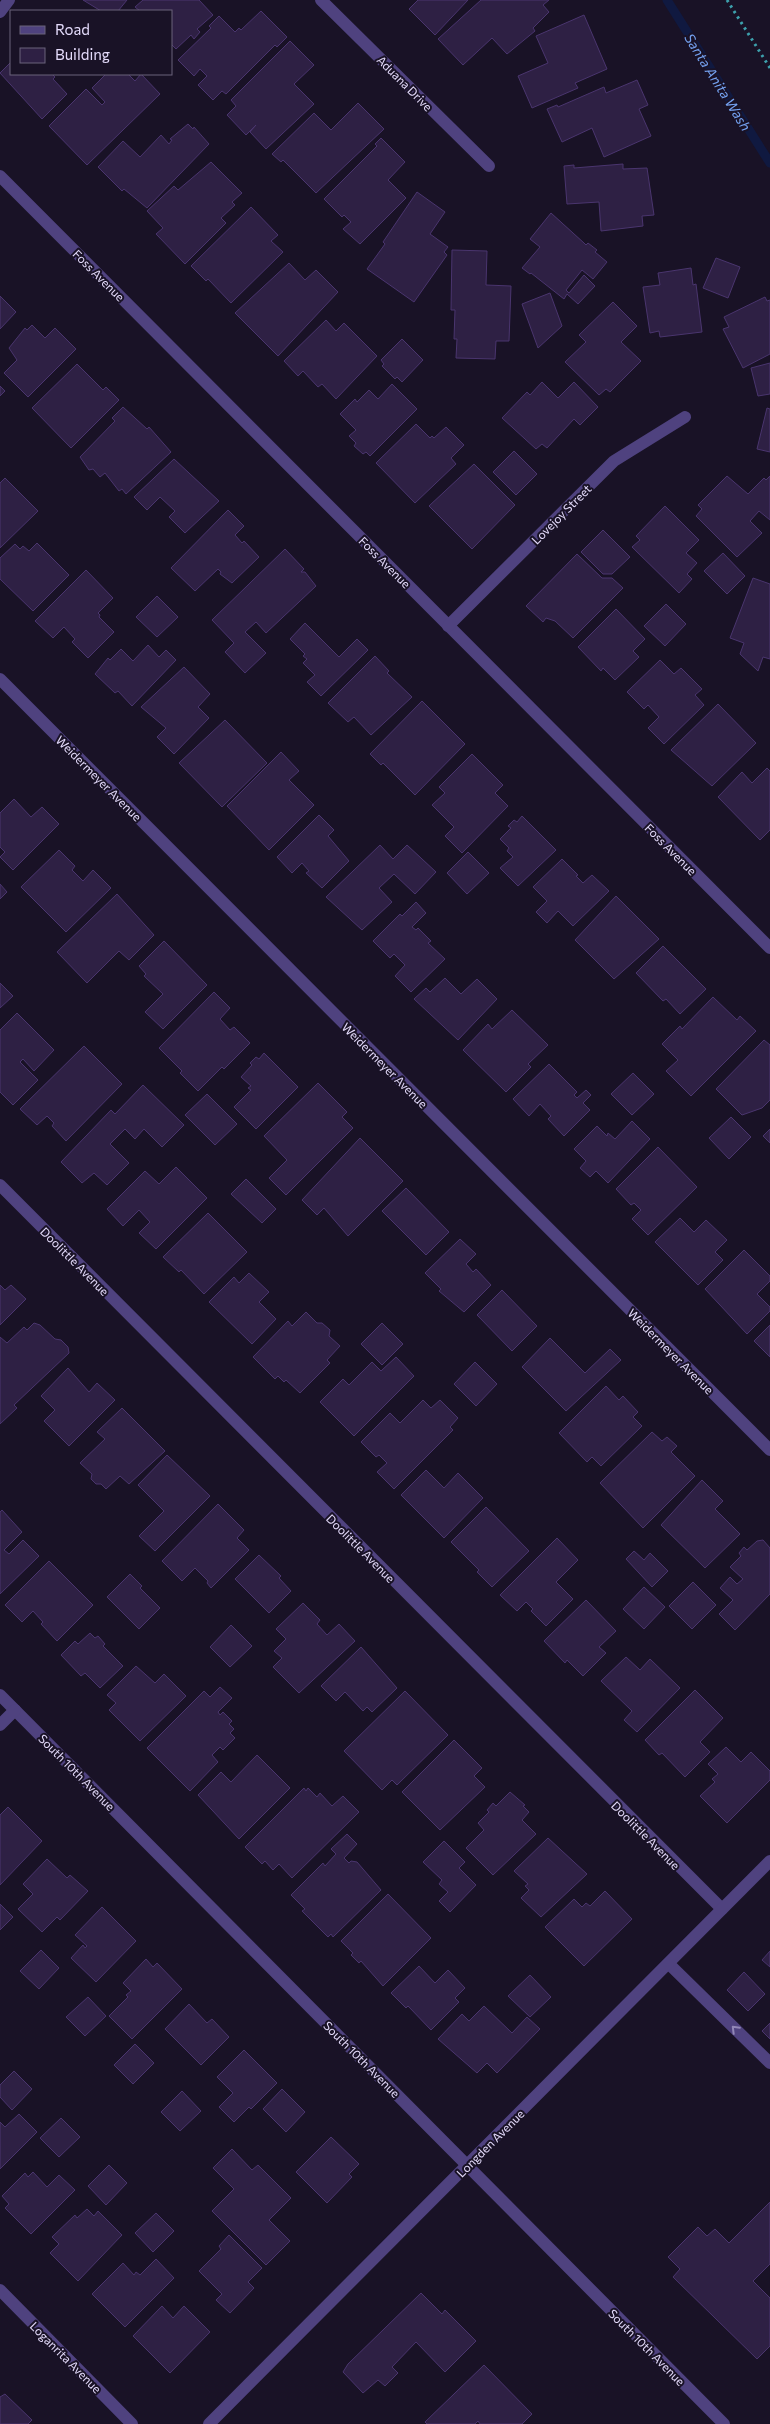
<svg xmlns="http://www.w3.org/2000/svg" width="770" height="2424" viewBox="0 0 770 2424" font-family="Commissioner,sans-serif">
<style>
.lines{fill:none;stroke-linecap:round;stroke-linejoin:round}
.stream{stroke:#101940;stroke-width:9}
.building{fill:#2e2044;stroke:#4a356e}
.path{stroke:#3da0ac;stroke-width:3;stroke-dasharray:2.5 4;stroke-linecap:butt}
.minor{stroke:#4f427f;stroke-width:12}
.oneway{stroke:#9287b7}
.labels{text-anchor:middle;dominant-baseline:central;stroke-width:4;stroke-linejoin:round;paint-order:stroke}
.street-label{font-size:12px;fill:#e4dbfb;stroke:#191226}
.water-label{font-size:14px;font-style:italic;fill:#74a1f0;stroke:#191226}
</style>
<rect width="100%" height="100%" fill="#191226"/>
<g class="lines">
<!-- stream -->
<polyline class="stream" points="667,0 770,163"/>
</g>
<!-- building -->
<g class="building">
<polygon points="83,0 127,0 118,11 101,11"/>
<polygon points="143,0 199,0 213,15 197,29 200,32 194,39 191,35 176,49 171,44 171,11 140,11 135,7"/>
<polygon points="418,0 468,0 435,35 409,9"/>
<polygon points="481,0 549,0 543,5 549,12 533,28 535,31 507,54 492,38 463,65 438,39"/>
<polygon points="261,11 287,37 277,47 275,45 226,94 222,91 213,100 198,85 207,76 200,69 194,76 178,60 211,28 209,26 219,16 235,32 239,28 241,30"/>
<polygon points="584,15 607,69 575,83 578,88 532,108 518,76 548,63 536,36"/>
<polygon points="290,41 314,65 294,84 314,104 266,149 250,132 256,125 246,135 227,115 236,106 231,100"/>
<polygon points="11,62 11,74 52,74 55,77 53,79 67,94 42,119 0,73"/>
<polygon points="106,74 128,74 135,81 141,74 160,94 87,165 49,126 86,89 102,105 105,102 92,88"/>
<polygon points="637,80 648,105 639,109 651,136 604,157 592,128 562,142 547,109 557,105 558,107 604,87 606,93"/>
<polygon points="358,103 384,129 316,193 283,160 281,162 272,154 314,113 331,130"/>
<polygon points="188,124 193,129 194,127 209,144 147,208 124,189 122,191 98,167 123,141 140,157 161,135 169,144 172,140 170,139"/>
<polygon points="381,138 405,162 388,180 406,198 360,244 343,229 351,222 344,215 342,217 324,199 377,146 375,144"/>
<polygon points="211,162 242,193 232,202 235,205 221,218 226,223 185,264 156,234 163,228 147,211 174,186 178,190"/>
<polygon points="623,164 623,169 647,168 654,215 642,216 643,226 601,231 599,202 567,204 564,166 574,165 574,168"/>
<polygon points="417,192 445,212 430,234 448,247 444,252 447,255 414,302 367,269 385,244 383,242"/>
<polygon points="251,207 278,235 271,241 283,252 231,303 208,279 206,281 191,266"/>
<polygon points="551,213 584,243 586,245 588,243 597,250 595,252 607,262 593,279 582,270 566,290 569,293 584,275 595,286 578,304 567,294 564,299 531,273 530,274 522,268 540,247 530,239"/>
<polygon points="452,250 487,251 486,285 511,286 509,341 496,341 495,359 456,358 457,339 454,339 455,310 451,310"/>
<polygon points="716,258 740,267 728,298 703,288"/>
<polygon points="289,263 305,280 316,270 338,292 278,356 235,313"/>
<polygon points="691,268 693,285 696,284 702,332 660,337 659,331 650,333 643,287 660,285 658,273"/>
<polygon points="550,293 562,326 538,348 522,304"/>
<polygon points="0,296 16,312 0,329"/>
<polygon points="765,297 767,301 770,300 770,354 743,368 723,329 729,327 724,317"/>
<polygon points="613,302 637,326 621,342 641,361 610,392 606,389 599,395 565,362 586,342 579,335"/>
<polygon points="326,320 336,331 344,323 377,356 336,399 322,384 318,387 303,371 298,376 284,361"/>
<polygon points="32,325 45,338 55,328 76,349 28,397 4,373 17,360 9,348 25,328 27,330"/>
<polygon points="402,339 423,360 402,382 397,377 395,379 382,366 384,364 381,360"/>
<polygon points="770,363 770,394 758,396 751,368"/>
<polygon points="77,364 103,390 106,387 119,400 71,448 32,408"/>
<polygon points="542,382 558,398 574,382 598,407 580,425 574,419 547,448 542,444 536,449 502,418 527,392 530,395"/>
<polygon points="392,384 417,409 370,456 366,452 363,454 354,446 356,443 349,436 356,430 340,414 355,399 357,402 369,390 378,399"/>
<polygon points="0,386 5,391 0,396"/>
<polygon points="123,407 147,429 149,427 171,452 126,494 122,489 119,491 105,473 100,477 93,469 89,470 80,457 115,421 112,418"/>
<polygon points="767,408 770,409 770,452 757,449"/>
<polygon points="416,424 430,438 432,436 434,438 446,427 464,445 451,458 456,464 415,503 376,463"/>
<polygon points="514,451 537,474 516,495 493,472"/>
<polygon points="174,459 219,501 185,533 169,517 175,511 160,497 147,510 134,497"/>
<polygon points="474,464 515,505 472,549 429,506"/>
<polygon points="727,476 748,494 764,478 766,480 770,476 770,520 759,511 750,521 762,533 737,557 696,516 702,509 698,505"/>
<polygon points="5,478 38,511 0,548 0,483"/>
<polygon points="665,506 699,540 686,553 697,563 687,574 692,579 679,593 632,547 640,540 636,536"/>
<polygon points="228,510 244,526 235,535 242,543 244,541 259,557 232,583 220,574 221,572 218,569 195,591 171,568"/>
<polygon points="603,530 630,557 612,574 603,574 581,552"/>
<polygon points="37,543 69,575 33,611 0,579 0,558 15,544 20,549 23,546 29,551"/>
<polygon points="285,549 304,569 301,572 305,572 316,586 266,633 256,622 245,632 266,653 245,673 225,652 234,643 212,620"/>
<polygon points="723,553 745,576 727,594 704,571"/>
<polygon points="577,554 602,578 612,578 623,588 573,638 555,621 546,618 543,622 526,606"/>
<polygon points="86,570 113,598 98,613 100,615 99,617 114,632 88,658 72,642 75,639 64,627 53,638 35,621"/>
<polygon points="753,578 770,584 770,659 763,657 758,671 740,654 744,643 730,638"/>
<polygon points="157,596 178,617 157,637 136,617"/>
<polygon points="666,604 686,624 665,646 644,626"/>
<polygon points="616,609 645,639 633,651 639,657 615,680 603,668 601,671 578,647"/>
<polygon points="305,623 339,657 357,639 368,650 321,696 307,682 315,675 303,663 307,659 303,656 305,654 290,639"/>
<polygon points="148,645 159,657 166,650 176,660 132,706 118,691 115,693 95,674 108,658 110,660 121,649 133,661"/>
<polygon points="375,656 389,671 387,673 412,697 371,735 354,717 348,722 328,703"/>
<polygon points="660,660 674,674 681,668 702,689 695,695 704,705 664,744 648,728 659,717 648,705 644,709 627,692"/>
<polygon points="184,667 210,694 198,707 209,718 174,754 157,737 166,728 141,707"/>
<polygon points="422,701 465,744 415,795 383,763 381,765 370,754"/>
<polygon points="718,704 756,743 712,786 671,750"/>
<polygon points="225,720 267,763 222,807 179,763"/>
<polygon points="281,752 299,771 289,780 314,805 269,850 227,806"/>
<polygon points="472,754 503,785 495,793 508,806 462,853 445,836 454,827 432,805 445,793 439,787"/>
<polygon points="767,768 770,771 770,830 760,840 718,797 742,772 752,783"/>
<polygon points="14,799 31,817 42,807 59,824 13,870 0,857 5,852 0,847 0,813"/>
<polygon points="319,815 334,830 328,836 349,861 322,888 306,873 309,871 302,863 292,873 277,857"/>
<polygon points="522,816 556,850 518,886 500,868 513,857 507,851 509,848 500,839 511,828 508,826 514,820 517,822"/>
<polygon points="380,845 393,859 407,845 436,872 415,894 394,874 379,888 392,902 362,930 326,897"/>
<polygon points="59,850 75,866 72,870 83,881 93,870 111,888 66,932 21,887"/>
<polygon points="468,852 489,873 467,894 447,873"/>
<polygon points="562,859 578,875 576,876 583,883 592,875 609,891 573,926 558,911 547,923 536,912 547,901 533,887"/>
<polygon points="0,884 7,892 0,899"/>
<polygon points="117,894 154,935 129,960 119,951 87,983 57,952"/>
<polygon points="616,896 659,939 614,979 575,940"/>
<polygon points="416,902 426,913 412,927 416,930 418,928 431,941 428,943 445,959 411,992 395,976 405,965 394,954 390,958 373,941 400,914 402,916"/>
<polygon points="164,941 207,985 163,1029 145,1012 163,994 144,976 146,974 139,966"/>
<polygon points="663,946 706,989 680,1014 666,999 663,1001 636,973"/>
<polygon points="445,978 461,994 477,979 497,999 458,1040 414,999 426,988 430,992"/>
<polygon points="0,983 13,996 0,1008"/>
<polygon points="214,992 230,1008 220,1019 230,1030 234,1027 250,1043 224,1069 222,1067 198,1091 180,1073 182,1071 159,1048"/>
<polygon points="713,997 737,1020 740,1016 756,1031 691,1096 666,1071 678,1060 662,1044 680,1026 682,1029"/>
<polygon points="512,1010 548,1045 528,1064 531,1067 506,1092 463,1050 488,1024 492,1029"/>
<polygon points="17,1013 54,1050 34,1071 23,1059 20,1062 38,1080 13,1105 0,1092 0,1030"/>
<polygon points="764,1040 770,1045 770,1100 762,1108 742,1115 716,1089"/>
<polygon points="84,1046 122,1084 66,1141 52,1126 54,1123 47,1116 37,1125 20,1109"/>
<polygon points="264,1053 298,1087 256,1129 234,1107 251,1090 248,1088 251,1086 241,1077 252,1065 250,1063 256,1057 259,1059"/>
<polygon points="549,1064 577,1092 574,1095 577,1098 586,1090 591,1095 583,1103 590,1110 564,1136 548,1119 551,1116 540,1104 529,1116 513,1099"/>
<polygon points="633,1073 654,1094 632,1115 611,1094"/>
<polygon points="318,1083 347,1112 342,1117 353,1128 286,1195 269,1178 287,1160 264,1136"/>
<polygon points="143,1085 184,1125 162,1147 144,1129 135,1139 125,1129 110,1144 129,1163 107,1185 94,1173 82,1183 61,1162 111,1110 115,1114"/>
<polygon points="207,1094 237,1124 215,1145 185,1115"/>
<polygon points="731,1117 751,1137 729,1159 709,1138"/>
<polygon points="632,1121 650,1139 608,1183 596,1171 590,1177 580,1168 586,1161 574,1149 597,1126 607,1136 608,1133 615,1139"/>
<polygon points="770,1129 770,1143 763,1136"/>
<polygon points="360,1138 403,1181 348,1236 324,1208 317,1215 302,1200"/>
<polygon points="658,1147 697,1187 648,1235 632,1219 641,1210 634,1203 631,1205 616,1189"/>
<polygon points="176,1167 207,1198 156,1249 139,1233 150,1222 139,1210 123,1226 107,1209 145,1171 159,1184"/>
<polygon points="246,1179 276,1209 262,1223 231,1194"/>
<polygon points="406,1188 449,1232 426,1255 382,1211"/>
<polygon points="208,1213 247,1252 204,1294 181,1270 179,1272 163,1257"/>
<polygon points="680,1218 694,1232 706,1220 727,1240 715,1252 723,1260 698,1285 655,1242"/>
<polygon points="460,1239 476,1254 466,1264 473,1272 476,1269 491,1285 464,1312 439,1291 441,1289 425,1273"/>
<polygon points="744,1250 770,1276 770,1281 757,1294 770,1307 770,1311 747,1334 705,1289"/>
<polygon points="249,1273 269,1292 259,1302 276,1319 252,1344 209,1302 234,1277 239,1283"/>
<polygon points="0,1285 5,1290 11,1285 26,1299 0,1325"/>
<polygon points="502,1290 537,1326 512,1351 477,1315"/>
<polygon points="306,1312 317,1323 322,1323 330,1330 329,1336 340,1346 327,1360 330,1363 300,1393 286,1380 284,1382 278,1376 275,1379 253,1357 288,1321 292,1326"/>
<polygon points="34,1323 40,1325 55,1339 61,1340 68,1347 69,1353 14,1405 17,1408 0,1424 0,1337 7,1343 24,1327 27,1330"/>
<polygon points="382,1323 403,1344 382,1365 361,1344"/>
<polygon points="770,1325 770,1357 754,1341"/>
<polygon points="550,1338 585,1373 610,1349 621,1360 566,1411 522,1367"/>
<polygon points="396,1357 414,1376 354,1436 320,1402 343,1379 349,1385 372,1362 381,1371"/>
<polygon points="475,1362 497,1384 476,1406 454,1384"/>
<polygon points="68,1368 89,1392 97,1383 115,1400 69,1446 44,1421 55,1410 41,1396"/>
<polygon points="606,1386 619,1400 623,1396 638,1412 633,1417 642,1426 601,1466 592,1457 587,1462 559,1433"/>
<polygon points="423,1400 431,1408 440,1400 458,1418 450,1427 453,1430 394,1489 377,1472 387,1463 379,1455 376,1457 361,1442 390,1413 400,1423"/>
<polygon points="122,1408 165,1451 129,1484 120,1476 106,1489 101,1484 96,1484 91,1479 92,1474 80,1463 105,1439 97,1432"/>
<polygon points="652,1432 662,1441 667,1437 677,1446 671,1452 695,1476 643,1528 600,1483"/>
<polygon points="167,1455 210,1496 155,1551 139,1536 164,1511 138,1485"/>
<polygon points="426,1470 444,1488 458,1473 483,1498 444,1538 401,1495"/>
<polygon points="702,1480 723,1501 715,1509 740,1534 705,1568 661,1525"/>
<polygon points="218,1504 244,1530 237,1538 249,1550 211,1588 207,1583 208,1581 195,1568 182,1581 162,1561"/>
<polygon points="486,1507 529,1551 492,1587 477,1572 479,1570 451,1542"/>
<polygon points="2,1510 22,1532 4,1550 9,1554 23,1540 39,1556 0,1594 0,1512"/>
<polygon points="557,1538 578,1560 556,1582 573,1599 546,1626 531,1611 533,1609 526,1602 517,1611 500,1595"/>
<polygon points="763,1540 770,1548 770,1594 735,1630 719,1614 733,1600 720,1588 730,1577 737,1584 743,1579 730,1567 741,1556 739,1553 744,1547 747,1550 757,1541"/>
<polygon points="634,1551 644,1560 650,1553 668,1571 652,1587 626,1559"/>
<polygon points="259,1555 281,1576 279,1578 291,1591 269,1613 235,1579"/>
<polygon points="49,1561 93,1605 57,1641 41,1624 43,1622 33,1611 22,1622 5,1605"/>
<polygon points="130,1574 142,1586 140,1588 160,1608 139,1629 107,1597"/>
<polygon points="693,1582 716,1605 692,1629 669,1606"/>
<polygon points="644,1587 665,1607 644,1629 623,1609"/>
<polygon points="586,1600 616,1631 599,1647 606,1653 583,1676 567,1660 565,1663 544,1641"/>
<polygon points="303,1603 320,1620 317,1624 327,1635 339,1624 355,1641 299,1693 273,1667 282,1658 274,1651 286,1639 276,1629"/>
<polygon points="231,1625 252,1646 230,1667 210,1647"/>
<polygon points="90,1633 95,1638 98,1636 105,1644 103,1646 123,1666 100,1688 85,1673 81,1676 61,1655 75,1641 78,1644"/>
<polygon points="361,1647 397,1688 372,1712 367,1707 363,1711 345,1692 336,1701 321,1686"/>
<polygon points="626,1657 640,1670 650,1659 680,1688 637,1732 624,1720 632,1711 601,1681"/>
<polygon points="136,1666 155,1683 164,1674 186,1696 140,1741 109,1710 116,1703 107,1695"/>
<polygon points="220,1687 232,1698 218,1712 220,1715 223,1712 232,1721 229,1724 234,1729 230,1733 235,1738 223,1750 220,1747 212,1755 218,1762 190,1791 147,1748 204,1691 210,1697"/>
<polygon points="695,1690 723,1718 700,1742 710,1752 685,1777 662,1753 659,1755 645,1740"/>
<polygon points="405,1691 448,1735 397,1785 392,1780 382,1790 344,1751"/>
<polygon points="454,1740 482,1768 474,1776 485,1787 440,1830 402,1792"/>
<polygon points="726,1747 741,1762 751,1752 770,1771 770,1780 727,1823 700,1796 715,1782 712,1779 718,1774 708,1764"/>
<polygon points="257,1755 290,1788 239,1839 198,1795 221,1772 231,1782"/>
<polygon points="304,1788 306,1791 308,1788 317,1797 320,1793 332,1806 343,1796 359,1812 292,1878 279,1864 273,1870 265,1861 262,1864 245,1847"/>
<polygon points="510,1792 525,1805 523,1806 529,1812 522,1820 536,1834 493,1875 466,1848 484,1830 478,1823 489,1812 487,1810 493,1803 496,1806"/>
<polygon points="8,1807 42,1841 0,1885 0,1815"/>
<polygon points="347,1834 357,1844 344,1858 349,1863 351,1861 357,1862 381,1890 333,1937 331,1934 328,1937 302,1911 305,1909 291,1895 323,1863 325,1866 336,1854 331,1849"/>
<polygon points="548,1838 587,1874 541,1917 521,1898 529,1890 525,1886 528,1884 514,1871"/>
<polygon points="444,1841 465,1862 459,1868 476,1885 450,1912 439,1901 448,1892 439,1884 442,1880 423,1862"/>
<polygon points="47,1859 67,1878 70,1875 88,1891 60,1920 57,1917 42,1932 18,1909 33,1894 23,1884"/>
<polygon points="605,1891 632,1919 584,1966 545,1927 574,1899 582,1907 586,1903 590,1906"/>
<polygon points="388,1894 431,1938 383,1986 361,1961 359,1963 351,1955 353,1953 341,1941"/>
<polygon points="0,1904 13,1917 0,1930"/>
<polygon points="102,1907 136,1941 96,1982 71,1958 83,1945 85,1948 87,1946 75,1935"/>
<polygon points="41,1950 59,1968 39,1989 20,1971"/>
<polygon points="770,1951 770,1967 762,1960"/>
<polygon points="146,1959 153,1967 157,1963 182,1989 132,2039 109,2016 128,1997 126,1995 131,1991 123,1983"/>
<polygon points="419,1966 435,1983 448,1970 465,1988 455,1998 459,2002 431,2030 408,2006 406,2008 391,1993"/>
<polygon points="744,1972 765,1994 748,2011 727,1990"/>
<polygon points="530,1975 551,1997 530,2017 508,1996"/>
<polygon points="88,1997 106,2016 85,2036 66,2017"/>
<polygon points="189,2004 207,2023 212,2019 229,2037 201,2065 165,2029"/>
<polygon points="484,2006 512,2033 527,2017 540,2029 497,2073 487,2063 477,2073 438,2039 462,2014 469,2021"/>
<polygon points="770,2023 770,2039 762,2031"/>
<polygon points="135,2044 154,2063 133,2084 114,2065"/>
<polygon points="244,2050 277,2083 251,2109 249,2107 234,2122 219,2107 233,2093 217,2077"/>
<polygon points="14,2071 32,2089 12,2110 0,2097 0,2085"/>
<polygon points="282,2089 305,2112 286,2132 263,2109"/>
<polygon points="182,2091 201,2111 180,2131 161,2112"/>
<polygon points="19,2114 37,2132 0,2169 0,2122 5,2127"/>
<polygon points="61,2118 80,2137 59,2157 40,2138"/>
<polygon points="331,2137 359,2164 349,2174 352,2177 327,2203 296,2172"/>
<polygon points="232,2149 252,2170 258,2165 291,2198 269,2220 290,2241 266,2265 212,2211 234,2189 213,2168"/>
<polygon points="109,2165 127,2183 106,2205 88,2186"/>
<polygon points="33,2172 47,2187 59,2175 75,2190 31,2234 5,2208 9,2204 2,2196 25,2173 28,2177"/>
<polygon points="770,2202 770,2264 753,2281 770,2298 770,2346 757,2359 673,2277 680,2269 668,2257 698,2227 707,2236 715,2229 729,2243"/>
<polygon points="87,2209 94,2216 98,2211 122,2235 78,2281 50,2253 59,2244 52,2237 75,2215 77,2218"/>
<polygon points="156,2213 174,2231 153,2252 135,2233"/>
<polygon points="229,2235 262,2268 248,2282 254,2288 230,2313 216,2300 222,2294 199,2271 221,2249 219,2246"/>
<polygon points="156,2259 174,2278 125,2327 92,2294 123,2263 134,2275 136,2272 140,2275"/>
<polygon points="421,2293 442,2314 445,2310 476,2341 445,2372 416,2342 392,2367 398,2373 385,2386 378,2380 363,2393 343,2372 348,2364"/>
<polygon points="162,2306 173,2318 184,2306 210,2332 170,2373 133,2336"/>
<polygon points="484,2365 532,2414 522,2424 480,2424 478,2421 475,2424 427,2424 425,2422"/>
<polygon points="5,2394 32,2420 28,2424 0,2424 0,2397"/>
</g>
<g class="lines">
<!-- path -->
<polyline class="path" points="727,0 770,68"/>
<!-- minor -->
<g class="minor">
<polyline points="321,0 489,166"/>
<polyline points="0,12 9,0"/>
<polyline points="0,176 770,948"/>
<polyline points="448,626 614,461 685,417"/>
<polyline points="0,679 770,1450"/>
<polyline points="0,1185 722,1909"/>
<polyline points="0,1695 724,2424"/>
<polyline points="0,1725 15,1710"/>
<polyline points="669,1964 770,2063"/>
<polyline points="0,2290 132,2424"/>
<polyline points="209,2424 770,1861"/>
</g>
</g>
<!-- one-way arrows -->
<defs><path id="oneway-chevron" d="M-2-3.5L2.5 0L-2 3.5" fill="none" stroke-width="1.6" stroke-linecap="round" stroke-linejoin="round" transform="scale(1.25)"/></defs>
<use class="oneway" href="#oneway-chevron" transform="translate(735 2029) rotate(-135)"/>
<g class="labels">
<!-- street labels -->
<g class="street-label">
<text transform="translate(405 83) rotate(45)">Aduana Drive</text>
<text transform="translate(99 275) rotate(45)">Foss Avenue</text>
<text transform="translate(561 514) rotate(-45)">Lovejoy Street</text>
<text transform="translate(385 562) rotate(45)">Foss Avenue</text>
<text transform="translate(99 778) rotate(45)">Weidermeyer Avenue</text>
<text transform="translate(671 849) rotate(45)">Foss Avenue</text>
<text transform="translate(385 1065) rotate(45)">Weidermeyer Avenue</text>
<text transform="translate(75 1261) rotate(45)">Doolittle Avenue</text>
<text transform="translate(671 1351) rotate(45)">Weidermeyer Avenue</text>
<text transform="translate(361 1548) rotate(45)">Doolittle Avenue</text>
<text transform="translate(77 1772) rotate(45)">South 10th Avenue</text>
<text transform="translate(646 1835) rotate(45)">Doolittle Avenue</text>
<text transform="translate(362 2059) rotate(45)">South 10th Avenue</text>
<text transform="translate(490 2143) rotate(-45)">Longden Avenue</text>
<text transform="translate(647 2347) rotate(45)">South 10th Avenue</text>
<text transform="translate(66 2357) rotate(45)">Loganrita Avenue</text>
</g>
<!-- water labels -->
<g class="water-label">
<text transform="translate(718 82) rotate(58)">Santa Anita Wash</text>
</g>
</g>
<!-- legend -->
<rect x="10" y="10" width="162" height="65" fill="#191226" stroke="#6a627b"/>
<rect x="20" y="26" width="25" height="8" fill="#4f427f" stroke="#6a627b"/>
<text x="55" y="35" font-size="15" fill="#e4dbfb">Road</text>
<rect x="20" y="48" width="25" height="15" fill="#2e2044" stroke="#6a627b"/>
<text x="55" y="60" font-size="15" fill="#e4dbfb">Building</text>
</svg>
